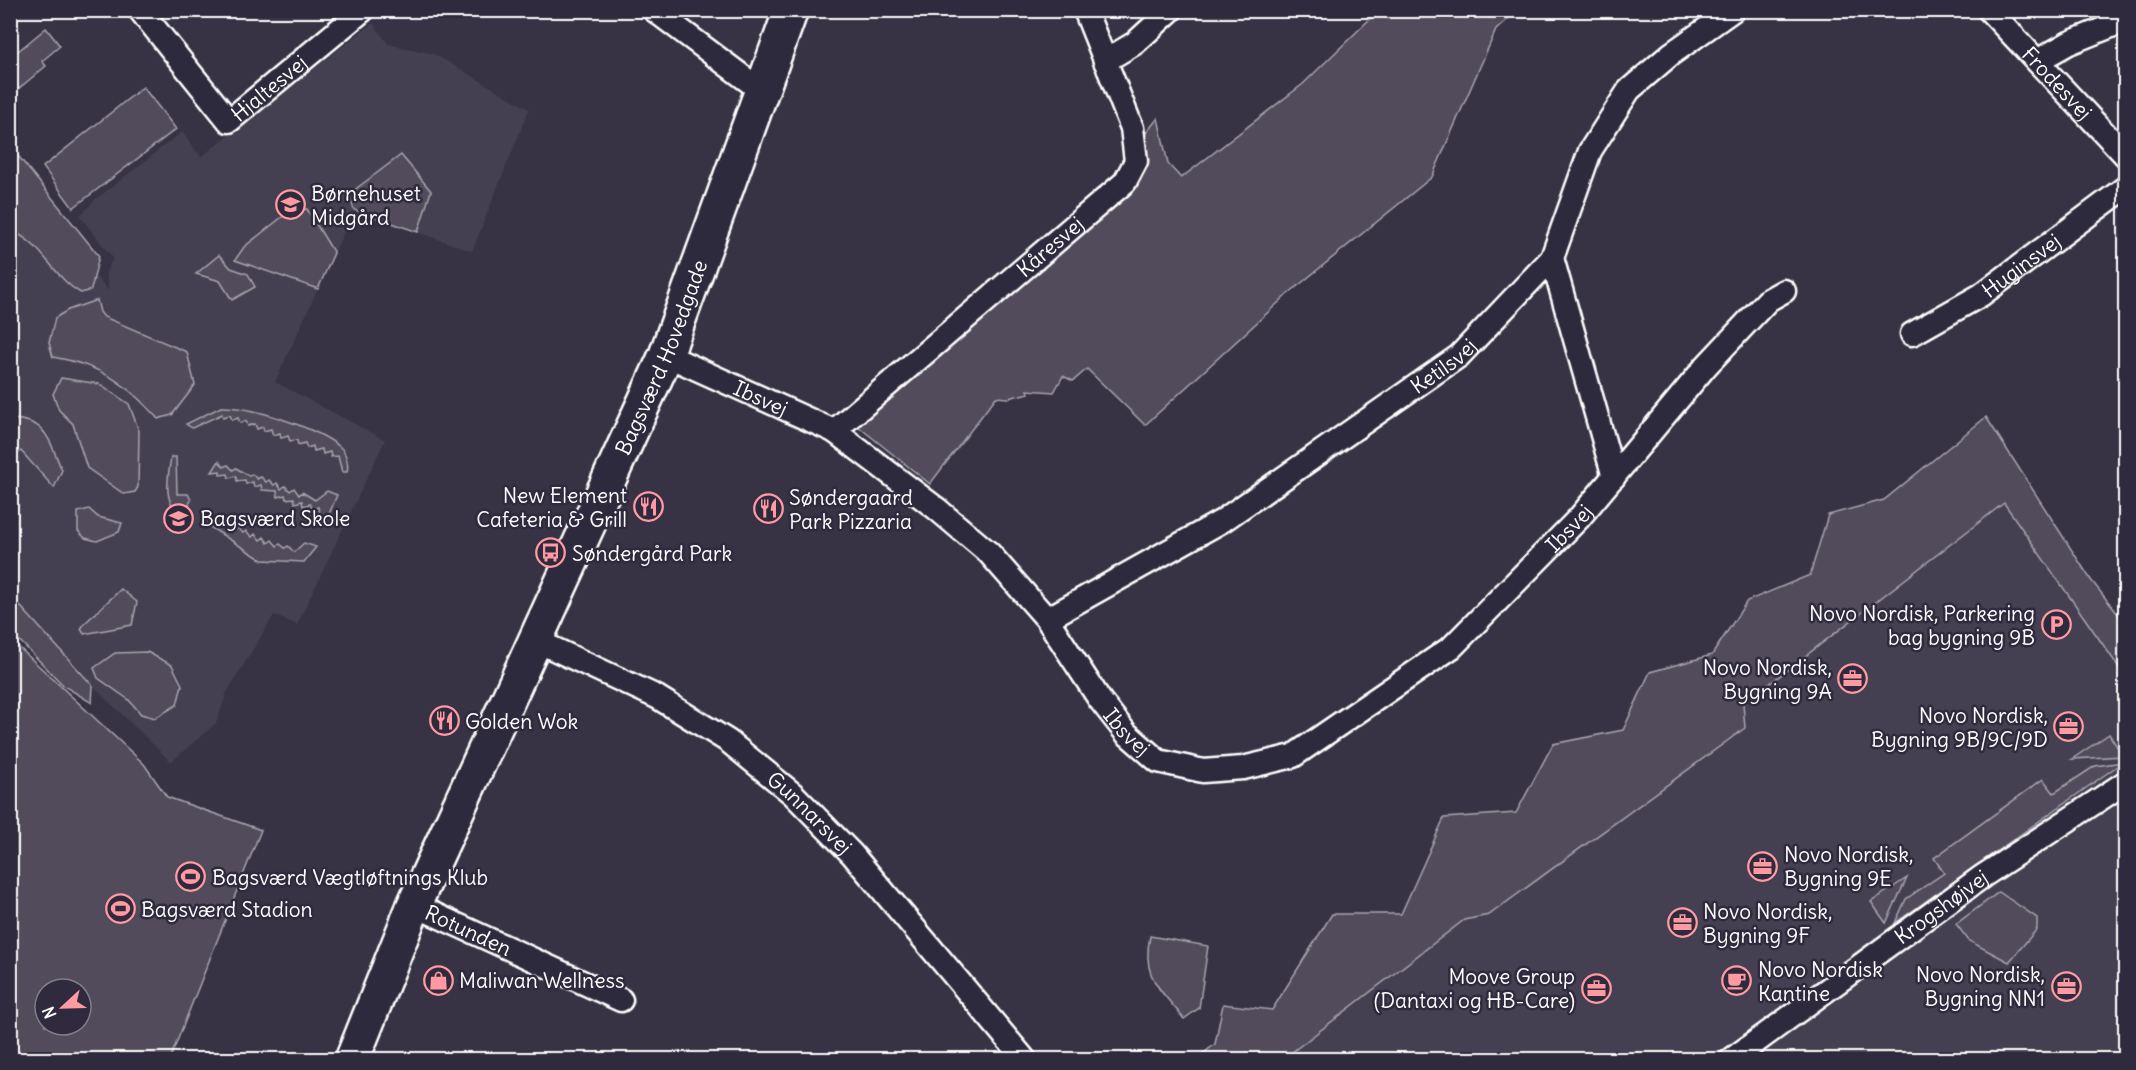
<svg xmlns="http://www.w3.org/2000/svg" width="2136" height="1070" viewBox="0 0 2136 1070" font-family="Delius,sans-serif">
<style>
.built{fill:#444051}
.green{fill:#514c5c;stroke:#a8a6ae;stroke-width:1.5;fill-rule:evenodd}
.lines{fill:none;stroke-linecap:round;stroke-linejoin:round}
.street-casing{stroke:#fff;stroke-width:27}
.secondary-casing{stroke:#fff;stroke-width:38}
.street{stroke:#2f2a3d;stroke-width:22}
.secondary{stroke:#2f2a3d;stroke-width:33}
.labels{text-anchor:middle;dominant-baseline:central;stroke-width:5;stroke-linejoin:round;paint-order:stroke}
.street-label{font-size:21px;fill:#fff;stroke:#2f2a3d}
.poi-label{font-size:21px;fill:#fff;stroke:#2f2a3d;text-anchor:start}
</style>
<rect width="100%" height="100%" fill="#373345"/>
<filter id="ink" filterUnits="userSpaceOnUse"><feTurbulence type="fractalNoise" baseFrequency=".0167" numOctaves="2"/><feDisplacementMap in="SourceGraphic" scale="12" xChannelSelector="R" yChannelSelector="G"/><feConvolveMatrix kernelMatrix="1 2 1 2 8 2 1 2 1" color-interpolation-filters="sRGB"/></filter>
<g filter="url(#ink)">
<!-- built -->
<g class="built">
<polygon points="373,23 388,44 434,54 529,109 472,251 354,210 275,382 385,440 297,625 274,615 227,692 216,723 171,762 93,686 11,596 10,184 109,291 106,272 113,258 80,216 95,200 182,132 201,157"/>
<polygon points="2004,503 2125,676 2125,1059 1283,1060 1464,920 1489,914 1743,705"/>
</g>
<!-- green -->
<g class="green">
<polygon points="1378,11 1517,11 1496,30 1432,177 1289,293 1145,425 1087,369 1073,381 1063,376 1054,392 1027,390 1029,393 1008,398 996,397 930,484 854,423 1143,170 1141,139 1158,118 1168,164 1181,178 1303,84"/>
<polygon points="46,28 60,46 42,61 46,66 11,95 11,57"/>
<polygon points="143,87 176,129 73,208 43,167"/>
<path d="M15,152L99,256L91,290L81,293C53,278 42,242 11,231V155Z"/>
<polygon points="401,155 431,191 418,232 354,210 349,194"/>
<polygon points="307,209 334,253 318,289 235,260 244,247 291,210"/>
<polygon points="219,255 231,268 248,274 255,287 232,300 220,281 196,274"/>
<path d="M97,300L100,312L104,317L187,352L195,385L172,415L158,419C127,384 101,365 53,357L49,343L55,318L68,310Z"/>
<polygon points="61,378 99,384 129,404 139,431 138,487 135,492 124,494 87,468 73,424 59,410 53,394"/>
<path d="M221,407C251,406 317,428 340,447C346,452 349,465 347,472H342L338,456L331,457L330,452L323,454L322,449L314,451L313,446L307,448L305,443L298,445L297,440L290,441L288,436L281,438L280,433L273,435L271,429L264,431L263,427L257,429L255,424L248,426L246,421L240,423L238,418L232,420L230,415L223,417L222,414L192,428L186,424Z"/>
<polygon points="1986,417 2091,580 2125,623 2125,676 2004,503 1743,704 1745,728 1489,915 1464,920 1283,1059 1196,1059 1215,1044 1223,1004 1272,1010 1332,914 1401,914 1444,818 1516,813 1553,744 1623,730 1650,672 1712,655 1747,601 1810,575 1828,515 1884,500"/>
<path d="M10,419C48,420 48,439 62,470L54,488L21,451L15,456L11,451Z"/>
<path d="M171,457H176L177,494H188L191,500L184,515C161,505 168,477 171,457Z"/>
<polygon points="219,461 224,467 228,465 233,470 236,468 249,476 252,474 257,479 261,477 266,482 269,480 274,485 277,483 281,489 285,486 290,491 294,488 299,495 302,492 315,500 327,491 337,495 325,524 322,523 318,507 312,509 310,504 303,506 302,501 295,503 294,498 286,499 285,495 278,497 277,491 262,490 261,485 254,487 253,482 246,484 245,480 237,481 236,476 229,478 228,474 220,475 220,471 212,472"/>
<polygon points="89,509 98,517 122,523 119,532 97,541 85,538 78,531 78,512"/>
<polygon points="206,516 219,525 223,522 228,527 231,525 235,530 238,528 243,533 246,531 252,537 255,534 260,540 264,537 268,543 272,540 277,546 280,544 285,548 288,546 294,552 304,543 316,547 304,562 262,560 202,522"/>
<polygon points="121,589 137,602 132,625 84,634 81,629 84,624"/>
<polygon points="11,596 93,686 92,703 64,686 11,632"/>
<path d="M11,640L144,764L167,797L261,830L170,1059H11ZM45,989H81V1025H45Z"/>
<polygon points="147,652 172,665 182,685 177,705 155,718 141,714 129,700 98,678 94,668 115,653"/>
<polygon points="2109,734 2123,756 2072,759"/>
<polygon points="2123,762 1895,923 1906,899 1944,873 1934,858 2043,779 2054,793 2095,766"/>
<polygon points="1907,878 1886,923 1871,902"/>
<polygon points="1999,892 2037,918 2037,929 2009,962 1969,941 1956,924"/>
<path d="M1150,936L1208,946L1199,1008L1184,1019C1160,988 1141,978 1150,936Z"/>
</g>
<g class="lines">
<defs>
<g id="street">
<path id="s1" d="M140,10L229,121L363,10"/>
<polyline points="654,10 763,92"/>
<path id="s2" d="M1989,10L2126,156"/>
<polyline points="1105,61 1135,43 1171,10"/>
<polyline points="2037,61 2069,43 2126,20"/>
<polyline points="1552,258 1614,477"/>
<path id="s3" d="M1912,334L1981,295L2126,187"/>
<path id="s4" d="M666,355L834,431L937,509L989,553L1047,619L1100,700L1126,733L1158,761L1203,771L1243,768L1293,756L1452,647L1579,518L1706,366L1768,300L1784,291"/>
<path id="s5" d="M834,431L1125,182L1136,161L1132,128L1085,10"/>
<path id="s6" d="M1047,619L1222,521L1459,356L1552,258L1590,151L1629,90L1671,54L1733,10"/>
<path id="s7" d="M535,640L657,697L728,741L793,794L852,854L1025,1060"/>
<path id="s8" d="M414,905L621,1000"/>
<path id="s9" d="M1731,1060L1983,876L2126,782"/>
</g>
<g id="secondary">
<path id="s10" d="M352,1060L414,905L666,355L791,10"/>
</g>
</defs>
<!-- street casing -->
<use href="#street" class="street-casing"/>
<!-- secondary casing -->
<use href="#secondary" class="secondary-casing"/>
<!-- street -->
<use href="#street" class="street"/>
<!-- secondary -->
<use href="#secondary" class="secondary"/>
</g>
</g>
<!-- icons -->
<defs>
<symbol id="school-ring" viewBox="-11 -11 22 22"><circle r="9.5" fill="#2f2a3d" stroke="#ff9aa2" stroke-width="1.5"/><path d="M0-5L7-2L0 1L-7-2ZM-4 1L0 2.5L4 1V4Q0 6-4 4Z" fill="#ff9aa2"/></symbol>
<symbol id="restaurant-ring" viewBox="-11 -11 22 22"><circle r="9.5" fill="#2f2a3d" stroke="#ff9aa2" stroke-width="1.5"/><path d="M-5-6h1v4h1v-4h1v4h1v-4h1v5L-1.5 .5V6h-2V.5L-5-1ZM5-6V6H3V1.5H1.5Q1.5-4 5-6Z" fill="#ff9aa2"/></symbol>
<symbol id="bus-ring" viewBox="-11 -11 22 22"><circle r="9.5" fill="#2f2a3d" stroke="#ff9aa2" stroke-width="1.5"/><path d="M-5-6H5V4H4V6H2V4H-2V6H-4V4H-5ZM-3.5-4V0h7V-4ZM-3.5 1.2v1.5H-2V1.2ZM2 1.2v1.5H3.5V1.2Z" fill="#ff9aa2"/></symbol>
<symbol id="parking-ring" viewBox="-11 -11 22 22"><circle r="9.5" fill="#2f2a3d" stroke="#ff9aa2" stroke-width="1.5"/><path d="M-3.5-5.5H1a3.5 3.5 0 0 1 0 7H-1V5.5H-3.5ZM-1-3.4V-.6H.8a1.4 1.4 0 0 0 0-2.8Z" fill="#ff9aa2"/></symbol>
<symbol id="office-ring" viewBox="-11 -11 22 22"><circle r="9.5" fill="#2f2a3d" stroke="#ff9aa2" stroke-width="1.5"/><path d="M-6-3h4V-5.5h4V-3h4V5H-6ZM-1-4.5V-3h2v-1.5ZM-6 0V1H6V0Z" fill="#ff9aa2"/></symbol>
<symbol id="stadium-ring" viewBox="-11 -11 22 22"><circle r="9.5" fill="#2f2a3d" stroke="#ff9aa2" stroke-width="1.5"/><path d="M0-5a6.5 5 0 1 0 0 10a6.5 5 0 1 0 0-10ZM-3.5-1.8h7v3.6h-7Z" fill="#ff9aa2"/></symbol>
<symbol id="shop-ring" viewBox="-11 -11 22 22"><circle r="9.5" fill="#2f2a3d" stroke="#ff9aa2" stroke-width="1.5"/><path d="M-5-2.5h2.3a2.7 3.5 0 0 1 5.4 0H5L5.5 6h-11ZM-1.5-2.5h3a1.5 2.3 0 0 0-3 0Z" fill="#ff9aa2"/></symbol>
<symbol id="cafe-ring" viewBox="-11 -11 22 22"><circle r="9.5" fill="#2f2a3d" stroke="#ff9aa2" stroke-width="1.5"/><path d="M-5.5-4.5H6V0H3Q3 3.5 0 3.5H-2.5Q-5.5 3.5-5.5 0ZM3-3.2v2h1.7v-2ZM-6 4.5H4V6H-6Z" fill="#ff9aa2"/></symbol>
</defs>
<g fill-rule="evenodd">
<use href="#school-ring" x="274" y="188" width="33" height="33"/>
<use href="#restaurant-ring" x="632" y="490" width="33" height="33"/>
<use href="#restaurant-ring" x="752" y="492" width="33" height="33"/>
<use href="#school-ring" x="162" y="502" width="33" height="33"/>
<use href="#bus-ring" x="534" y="536" width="33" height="33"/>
<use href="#parking-ring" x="2040" y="608" width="33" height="33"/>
<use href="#office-ring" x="1836" y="662" width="33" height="33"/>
<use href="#restaurant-ring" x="428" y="704" width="33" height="33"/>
<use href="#office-ring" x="2052" y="710" width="33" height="33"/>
<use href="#office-ring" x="1746" y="850" width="33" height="33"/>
<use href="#stadium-ring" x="174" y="860" width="33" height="33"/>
<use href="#stadium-ring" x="104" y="892" width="33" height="33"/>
<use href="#office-ring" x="1666" y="906" width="33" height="33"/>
<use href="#shop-ring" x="422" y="964" width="33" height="33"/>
<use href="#cafe-ring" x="1720" y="964" width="33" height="33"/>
<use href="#office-ring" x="2050" y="970" width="33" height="33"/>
<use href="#office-ring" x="1580" y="972" width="33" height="33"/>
</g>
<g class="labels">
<!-- street labels -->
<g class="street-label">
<text stroke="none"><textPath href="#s2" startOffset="100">Frodesvej</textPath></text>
<text stroke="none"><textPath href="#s1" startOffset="194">Hjaltesvej</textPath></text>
<text stroke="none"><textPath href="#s5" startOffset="284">Kåresvej</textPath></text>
<text stroke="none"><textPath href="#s3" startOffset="129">Huginsvej</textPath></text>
<text stroke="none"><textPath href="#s10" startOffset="768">Bagsværd Hovedgade</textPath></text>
<text stroke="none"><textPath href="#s6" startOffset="471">Ketilsvej</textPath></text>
<text stroke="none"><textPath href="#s4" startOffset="104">Ibsvej</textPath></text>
<text stroke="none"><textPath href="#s4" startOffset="1148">Ibsvej</textPath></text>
<text stroke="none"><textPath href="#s4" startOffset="608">Ibsvej</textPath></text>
<text stroke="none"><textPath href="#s7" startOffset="327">Gunnarsvej</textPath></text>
<text stroke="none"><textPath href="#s9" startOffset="260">Krogshøjvej</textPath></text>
<text stroke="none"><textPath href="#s8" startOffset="60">Rotunden</textPath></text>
</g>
<!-- poi labels -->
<g class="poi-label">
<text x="311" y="193">Børnehuset<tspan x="311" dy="24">Midgård</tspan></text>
<text x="627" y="495" text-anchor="end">New Element<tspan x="627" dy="24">Cafeteria &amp; Grill</tspan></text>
<text x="789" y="497">Søndergaard<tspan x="789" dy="24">Park Pizzaria</tspan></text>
<text x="200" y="518">Bagsværd Skole</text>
<text x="572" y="553">Søndergård Park</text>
<text x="2035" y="613" text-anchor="end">Novo Nordisk, Parkering<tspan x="2035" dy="24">bag bygning 9B</tspan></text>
<text x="1832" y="667" text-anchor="end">Novo Nordisk,<tspan x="1832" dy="24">Bygning 9A</tspan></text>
<text x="2048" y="715" text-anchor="end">Novo Nordisk,<tspan x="2048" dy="24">Bygning 9B/9C/9D</tspan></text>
<text x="465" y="721">Golden Wok</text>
<text x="1784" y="854">Novo Nordisk,<tspan x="1784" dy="24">Bygning 9E</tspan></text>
<text x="212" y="877">Bagsværd Vægtløftnings Klub</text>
<text x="141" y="909">Bagsværd Stadion</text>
<text x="1703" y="911">Novo Nordisk,<tspan x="1703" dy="24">Bygning 9F</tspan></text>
<text x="1758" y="969">Novo Nordisk<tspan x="1758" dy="24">Kantine</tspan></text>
<text x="2045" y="974" text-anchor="end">Novo Nordisk,<tspan x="2045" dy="24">Bygning NN1</tspan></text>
<text x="1575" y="976" text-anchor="end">Moove Group<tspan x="1575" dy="24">(Dantaxi og HB-Care)</tspan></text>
<text x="459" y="980">Maliwan Wellness</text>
</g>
</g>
<!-- margin -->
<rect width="2136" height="1070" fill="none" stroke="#2f2a3d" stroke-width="36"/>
<rect x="18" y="18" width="2100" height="1034" fill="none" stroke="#fff" stroke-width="2" filter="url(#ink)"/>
<!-- north arrow -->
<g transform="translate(63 1007) rotate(248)"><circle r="28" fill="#2f2a3d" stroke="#827f8b" stroke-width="1.5"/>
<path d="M0-4.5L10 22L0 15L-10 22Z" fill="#ff9aa2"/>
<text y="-9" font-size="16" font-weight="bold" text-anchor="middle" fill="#ffffff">N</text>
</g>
</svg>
